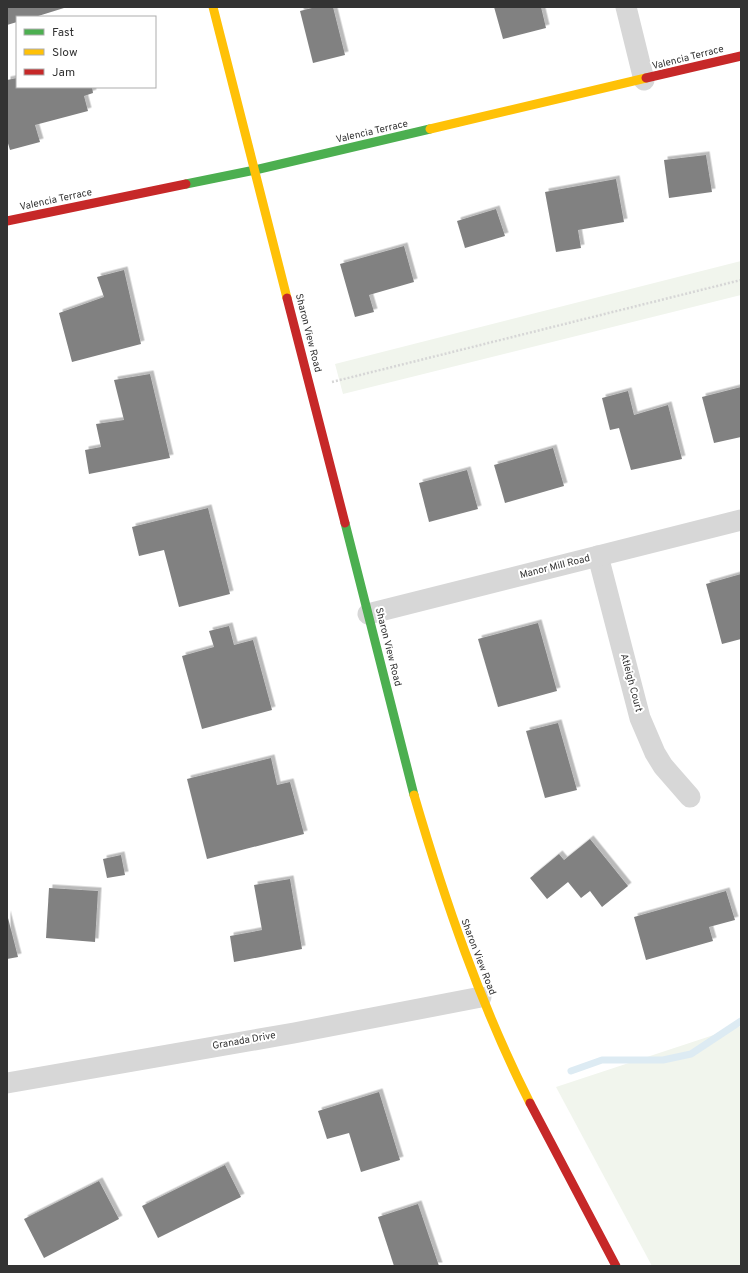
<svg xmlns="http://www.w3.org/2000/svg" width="748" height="1273" viewBox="0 0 748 1273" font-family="Overpass,sans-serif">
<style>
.green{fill:#f1f5ed}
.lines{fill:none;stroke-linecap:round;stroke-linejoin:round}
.stream{stroke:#ddebf3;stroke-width:7}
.building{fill:#818181;filter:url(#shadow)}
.path{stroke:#d6d6d6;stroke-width:2.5;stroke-dasharray:2 2;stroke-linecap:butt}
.street{stroke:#d7d7d7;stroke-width:21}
.fast{stroke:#4caf50;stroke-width:9}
.slow{stroke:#ffc107;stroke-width:9}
.jam{stroke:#c62828;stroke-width:9}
.labels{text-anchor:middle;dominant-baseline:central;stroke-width:4;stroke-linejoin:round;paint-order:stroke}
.street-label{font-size:10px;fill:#333;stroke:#fff}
</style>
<defs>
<filter id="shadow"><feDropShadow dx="3.5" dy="-3.5" stdDeviation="0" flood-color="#0004"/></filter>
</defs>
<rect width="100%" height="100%" fill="#fff"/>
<!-- green -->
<g class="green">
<polygon points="741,261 741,295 343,394 335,364"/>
<polygon points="741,1026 741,1266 652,1266 556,1087"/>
</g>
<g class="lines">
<!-- stream -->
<polyline class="stream" points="571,1071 602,1060 663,1060 691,1054 741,1021"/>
</g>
<!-- building -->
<g class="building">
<polygon points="7,7 63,7 64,8 35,17 17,17 17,22 7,25"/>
<polygon points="316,7 333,7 345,55 313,63 300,11"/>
<polygon points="494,7 541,7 546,28 503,39"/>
<polygon points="17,78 17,87 92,87 93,93 84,96 88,111 35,125 40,142 10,150 7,140 7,80"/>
<polygon points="706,155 712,192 669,198 664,160"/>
<polygon points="616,179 624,222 578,230 581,248 556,252 545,192"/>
<polygon points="496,209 505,236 465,248 457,221"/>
<polygon points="404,246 414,282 369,295 374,312 355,317 340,264"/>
<polygon points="124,270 141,344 72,362 59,313 104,297 97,277"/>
<polygon points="150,374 170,458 89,474 85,450 101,447 96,424 124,420 114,380"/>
<polygon points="741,387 741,437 714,443 702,397"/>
<polygon points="628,391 634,415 668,405 682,459 631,470 619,428 610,430 602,398"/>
<polygon points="553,448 564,486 505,503 494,465"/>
<polygon points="467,470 478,509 429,522 419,483"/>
<polygon points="208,508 230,594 179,607 164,550 139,556 132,527"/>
<polygon points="741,574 741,639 722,644 706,584"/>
<polygon points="538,623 557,691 498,707 478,639"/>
<polygon points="229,626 234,645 253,640 272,710 202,729 182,656 214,647 209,631"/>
<polygon points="558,723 577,790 545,798 526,731"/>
<polygon points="271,758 277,785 290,782 304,834 207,859 187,779"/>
<polygon points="590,839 628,886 602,907 590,891 581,898 568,882 547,899 530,878 559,854 564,860"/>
<polygon points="121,855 125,875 107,878 103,859"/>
<polygon points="290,879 302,949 234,962 230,936 262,930 254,885"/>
<polygon points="49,888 98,891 95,942 46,938"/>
<polygon points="726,891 735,920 709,927 713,941 646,960 634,917"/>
<polygon points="7,914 18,957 7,959"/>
<polygon points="379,1092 400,1160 361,1172 349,1133 327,1139 318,1111"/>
<polygon points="225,1165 241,1197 158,1238 142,1206"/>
<polygon points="99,1181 119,1219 44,1258 24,1219"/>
<polygon points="418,1204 439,1266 394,1266 378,1217"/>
</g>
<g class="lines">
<!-- path -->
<polyline class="path" points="332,382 741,280"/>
<!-- street -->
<g class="street">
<polyline points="626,7 644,80"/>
<polyline points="598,556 640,718 655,753 663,766 690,797"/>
<polyline points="368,614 741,520"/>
<polyline points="7,1083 294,1033 481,997"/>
</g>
<!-- fast -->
<g class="fast">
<polyline points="186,184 255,170 430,129"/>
<polyline points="345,523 414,795"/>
</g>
<!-- slow -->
<g class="slow">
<polyline points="213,7 287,298"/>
<polyline points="430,129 646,78"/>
<path d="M414,795C445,901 480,1004 530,1103"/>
</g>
<!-- jam -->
<g class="jam">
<polyline points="646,78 741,56"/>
<polyline points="7,221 186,184"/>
<polyline points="287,298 345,523"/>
<polyline points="530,1103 616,1266"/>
</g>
</g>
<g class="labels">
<!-- street labels -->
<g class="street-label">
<text transform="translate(688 58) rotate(-14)">Valencia Terrace</text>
<text transform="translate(372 132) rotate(-13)">Valencia Terrace</text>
<text transform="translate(56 200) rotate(-12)">Valencia Terrace</text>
<text transform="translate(308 333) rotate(76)">Sharon View Road</text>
<text transform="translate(555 567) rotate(-14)">Manor Mill Road</text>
<text transform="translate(388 647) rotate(76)">Sharon View Road</text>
<text transform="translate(631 683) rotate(75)">Atleigh Court</text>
<text transform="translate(478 957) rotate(69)">Sharon View Road</text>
<text transform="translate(244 1041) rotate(-10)">Granada Drive</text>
</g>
</g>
<!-- border -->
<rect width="748" height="1273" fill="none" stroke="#333333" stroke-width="16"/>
<!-- legend -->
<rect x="16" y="16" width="140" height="72" fill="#ffffff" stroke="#adadad"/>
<rect x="24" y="29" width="20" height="6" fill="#4caf50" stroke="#adadad"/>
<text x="52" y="36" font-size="12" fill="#333333">Fast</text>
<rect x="24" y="49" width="20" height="6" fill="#ffc107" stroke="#adadad"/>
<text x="52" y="56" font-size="12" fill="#333333">Slow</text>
<rect x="24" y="69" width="20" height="6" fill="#c62828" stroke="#adadad"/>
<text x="52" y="76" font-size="12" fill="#333333">Jam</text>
</svg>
